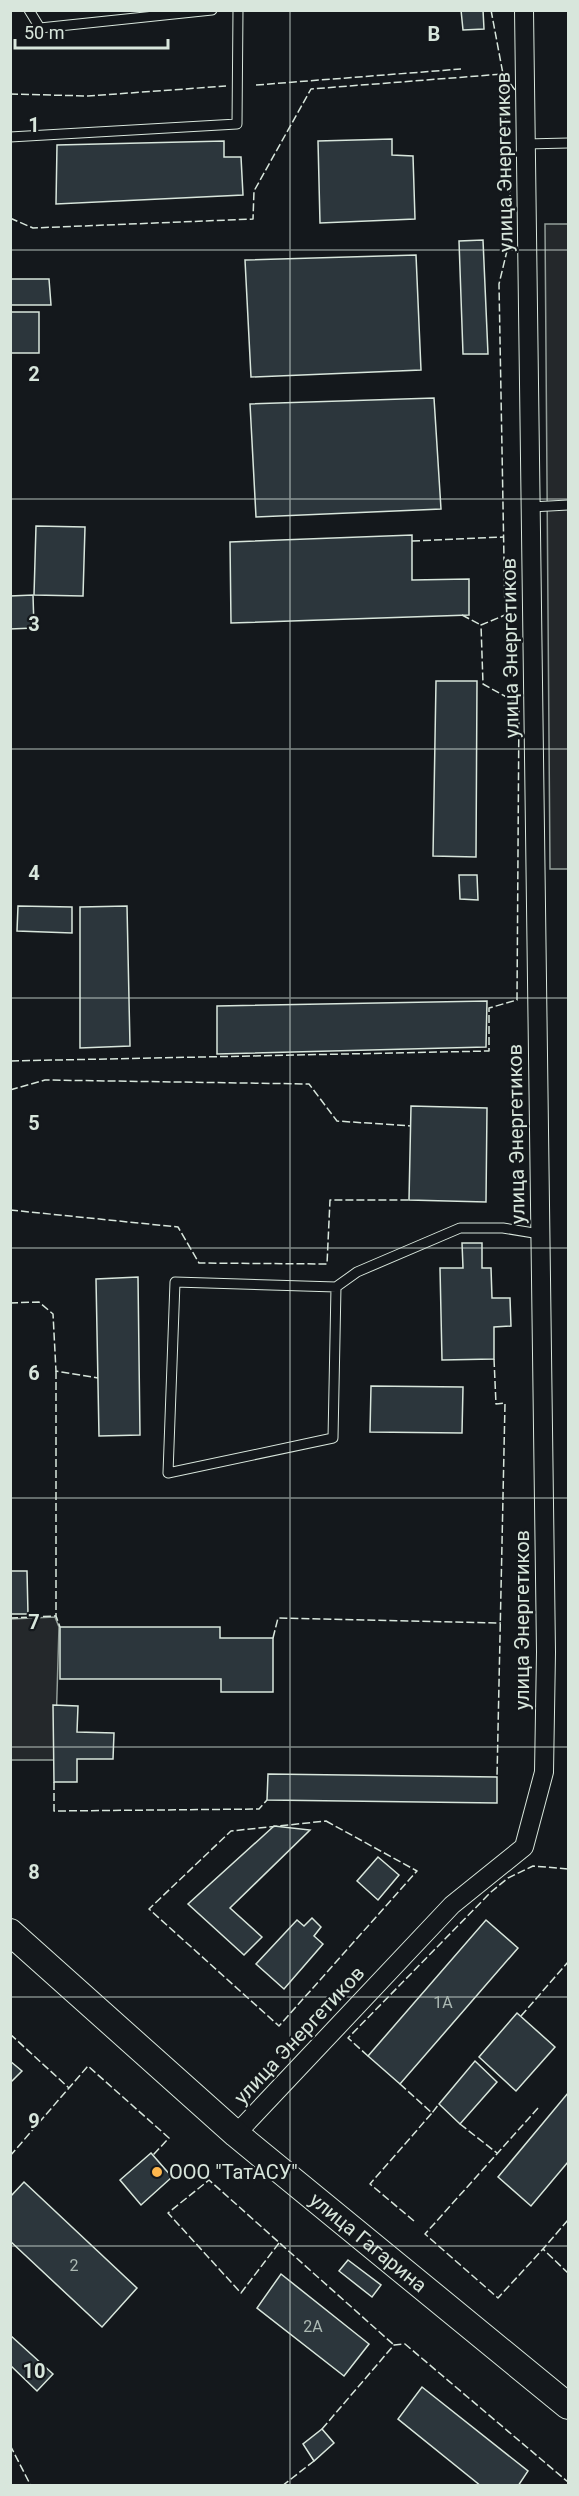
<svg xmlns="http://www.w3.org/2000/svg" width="579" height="2496" viewBox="0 0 579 2496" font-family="Roboto,sans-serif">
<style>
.parking{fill:#24282b;stroke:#939e99;stroke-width:1.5}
.building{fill:#2c363c;stroke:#d8e6dc;stroke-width:1.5}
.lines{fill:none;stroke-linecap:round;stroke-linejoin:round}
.lane-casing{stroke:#d8e6dc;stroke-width:11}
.street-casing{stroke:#d8e6dc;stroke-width:20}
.secondary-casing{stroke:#d8e6dc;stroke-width:28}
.lane{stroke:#14181c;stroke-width:9}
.street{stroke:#14181c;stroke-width:18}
.secondary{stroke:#14181c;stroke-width:26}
.fence{stroke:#d8e6dc;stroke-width:1.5;stroke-dasharray:8 3;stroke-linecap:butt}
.grid{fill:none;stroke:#d8e6dc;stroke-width:1.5;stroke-opacity:0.55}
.poi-dot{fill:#ffb74d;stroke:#14181c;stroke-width:2}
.labels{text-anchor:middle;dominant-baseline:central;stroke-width:4.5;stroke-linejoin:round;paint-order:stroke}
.number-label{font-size:16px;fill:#adbab4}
.street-label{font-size:20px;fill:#d8e6dc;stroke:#14181c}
.poi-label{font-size:20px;fill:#d8e6dc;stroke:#14181c;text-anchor:start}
.grid-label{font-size:20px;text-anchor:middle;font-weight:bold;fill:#d8e6dc;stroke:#14181c;stroke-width:4.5;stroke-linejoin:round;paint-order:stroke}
</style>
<rect width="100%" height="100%" fill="#14181c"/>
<!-- parking -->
<g class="parking">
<polygon points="545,224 568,224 568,869 550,869"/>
<polygon points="55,1617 59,1627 55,1760 11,1760 10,1619"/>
</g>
<!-- building -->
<g class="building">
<polygon points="461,10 483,10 484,29 463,30"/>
<polygon points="392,139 392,155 413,156 415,219 320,223 318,141"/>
<polygon points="224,141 224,157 241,157 243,195 56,204 57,145"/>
<polygon points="483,240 488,354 463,354 459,241"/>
<polygon points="416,255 421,370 251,377 245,260"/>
<polygon points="10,279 49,279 51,305 10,305"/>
<rect x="10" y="312" width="29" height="41"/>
<polygon points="434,398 441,509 256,517 250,404"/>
<polygon points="36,526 85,527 83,596 34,595"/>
<polygon points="412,535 412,580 469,579 469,615 231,623 230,542"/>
<polygon points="33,595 34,628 10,629 10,596"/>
<polygon points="436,681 477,681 476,857 433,856"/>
<polygon points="459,875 477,875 478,900 460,899"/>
<polygon points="18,906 72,907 72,933 17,931"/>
<polygon points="127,906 130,1046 80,1048 80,907"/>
<polygon points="487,1001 486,1047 217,1054 217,1006"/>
<polygon points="411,1106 487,1108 486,1202 409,1200"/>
<polygon points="462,1243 482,1243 482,1268 491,1268 492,1298 510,1298 511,1326 494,1327 494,1359 442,1360 440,1268 463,1268"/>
<polygon points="138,1277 140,1435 99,1436 96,1279"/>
<polygon points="371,1386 463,1387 462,1433 370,1432"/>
<polygon points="10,1571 27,1571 28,1614 10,1614"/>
<polygon points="60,1627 220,1627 220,1638 273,1638 273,1692 221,1692 221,1679 60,1679"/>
<polygon points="53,1705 78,1706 77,1732 114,1733 113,1759 77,1759 77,1782 54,1782"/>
<polygon points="268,1774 497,1777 497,1803 267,1800"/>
<polygon points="274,1826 310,1830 230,1908 262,1937 244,1955 188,1904"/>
<polygon points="378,1857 399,1875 378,1900 357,1881"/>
<polygon points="312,1918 321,1927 314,1936 323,1944 284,1989 256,1964 297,1920 304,1926"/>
<polygon points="486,1920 518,1948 400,2084 368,2056"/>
<polygon points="517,2013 555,2047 516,2091 479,2057"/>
<polygon points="10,2061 22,2071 10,2083"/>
<polygon points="475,2061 497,2082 460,2124 439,2104"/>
<polygon points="568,2093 568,2162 531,2206 498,2177"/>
<polygon points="151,2153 172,2177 141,2205 120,2180"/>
<polygon points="24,2182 137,2288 102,2327 10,2241 10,2197"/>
<polygon points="348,2260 381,2285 372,2297 339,2271"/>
<polygon points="281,2274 369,2344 344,2376 257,2308"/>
<polygon points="10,2335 53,2374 37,2391 10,2365"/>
<polygon points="422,2387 528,2471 518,2486 481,2486 398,2419"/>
<polygon points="322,2429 334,2443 314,2461 303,2444"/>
</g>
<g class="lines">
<defs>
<g id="lane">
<polyline points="29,10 40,28 212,10"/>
<polyline points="10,137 237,124 238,10"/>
<polyline points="526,144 568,143"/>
<polyline points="531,507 568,505"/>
<polyline points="336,1287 333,1438 168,1473 175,1282 336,1287 357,1272 460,1228 503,1228 540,1234"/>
</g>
<polyline id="street" points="236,2134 452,1905 524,1847 544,1772 546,1652 524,10"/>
<g id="secondary">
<path id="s1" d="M10,1932L236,2134L568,2406"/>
</g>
</defs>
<!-- lane casing -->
<use href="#lane" class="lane-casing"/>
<!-- street casing -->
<use href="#street" class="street-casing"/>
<!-- secondary casing -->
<use href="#secondary" class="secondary-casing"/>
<!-- lane -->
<use href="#lane" class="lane"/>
<!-- street -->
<use href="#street" class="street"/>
<!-- secondary -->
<use href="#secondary" class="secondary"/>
<!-- fence -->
<g class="fence">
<polyline points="491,10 503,74 515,90"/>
<polyline points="256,85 461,69"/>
<polyline points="10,94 88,96 226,86"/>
<polyline points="10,218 33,228 253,219 254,191 311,89 503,74 512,230 499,284 505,615 481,625 483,684 519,704 517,1000 489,1008 489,1051 10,1061"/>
<polyline points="412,541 503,537"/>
<polyline points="462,615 481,625"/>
<polyline points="10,1090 45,1080 309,1084 337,1121 411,1126"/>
<polyline points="10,1210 178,1227 199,1263 327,1264 330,1200 409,1200"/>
<polyline points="10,1303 39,1302 53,1314 56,1371 98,1378"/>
<polyline points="494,1359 496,1404 505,1403 497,1777"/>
<polyline points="56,1371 56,1616 60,1627"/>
<polyline points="10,1618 56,1616"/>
<polyline points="273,1638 278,1618 501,1623"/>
<polyline points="54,1782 54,1811 259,1809 267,1800"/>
<polygon points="326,1821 417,1871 279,2026 149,1909 231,1831"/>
<polyline points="521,2016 568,1962"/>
<polyline points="10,2034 69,2088"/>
<polyline points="368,2056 348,2038 491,1892 508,1878 533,1866 568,1869"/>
<polyline points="400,2084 432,2113 439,2104"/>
<polyline points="538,2108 425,2234 498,2298 543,2249"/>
<polyline points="460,2124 497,2153"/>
<polyline points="10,2156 88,2066 169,2138 153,2155"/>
<polyline points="568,2220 543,2249 568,2273"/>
<polyline points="414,2221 370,2184 432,2113"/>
<polyline points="279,2243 241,2293 168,2213 209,2180 394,2345"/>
<polyline points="322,2429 394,2345 405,2344 568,2482"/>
<polyline points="10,2445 31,2486"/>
<polyline points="282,2486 314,2461"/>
</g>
</g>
<!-- grid -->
<path class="grid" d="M290,10V2486M10,250H568M10,499H568M10,749H568M10,998H568M10,1248H568M10,1498H568M10,1747H568M10,1997H568M10,2246H568"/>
<!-- markers -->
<circle class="poi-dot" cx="157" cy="2172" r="6"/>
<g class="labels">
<!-- number labels -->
<g class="number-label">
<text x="443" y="2002">1А</text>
<text x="74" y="2265">2</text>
<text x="313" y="2326">2А</text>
</g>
<!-- street labels -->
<g class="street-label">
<text transform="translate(504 162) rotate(-91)">улица Энергетиков</text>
<text transform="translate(510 648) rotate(-91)">улица Энергетиков</text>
<text transform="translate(516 1134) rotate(-91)">улица Энергетиков</text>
<text transform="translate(522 1620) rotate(-90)">улица Энергетиков</text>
<text transform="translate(299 2035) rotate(-47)">улица Энергетиков</text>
<text stroke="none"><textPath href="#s1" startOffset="474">улица Гагарина</textPath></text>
</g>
<!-- poi labels -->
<g class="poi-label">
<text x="169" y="2172">ООО "ТатАСУ"</text>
</g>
</g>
<g class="grid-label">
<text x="434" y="41">B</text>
<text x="34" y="132">1</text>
<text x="34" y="381">2</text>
<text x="34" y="631">3</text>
<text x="34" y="880">4</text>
<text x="34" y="1130">5</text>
<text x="34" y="1380">6</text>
<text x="34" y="1629">7</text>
<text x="34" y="1879">8</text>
<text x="34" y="2128">9</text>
<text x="34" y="2378">10</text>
</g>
<!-- border -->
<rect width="579" height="2496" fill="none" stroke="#d8e6dc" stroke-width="24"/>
<!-- scale -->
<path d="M15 39v9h153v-9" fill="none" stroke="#d8e6dc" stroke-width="3"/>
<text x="24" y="39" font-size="18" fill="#d8e6dc" stroke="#14181c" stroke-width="4.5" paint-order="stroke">50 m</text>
</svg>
